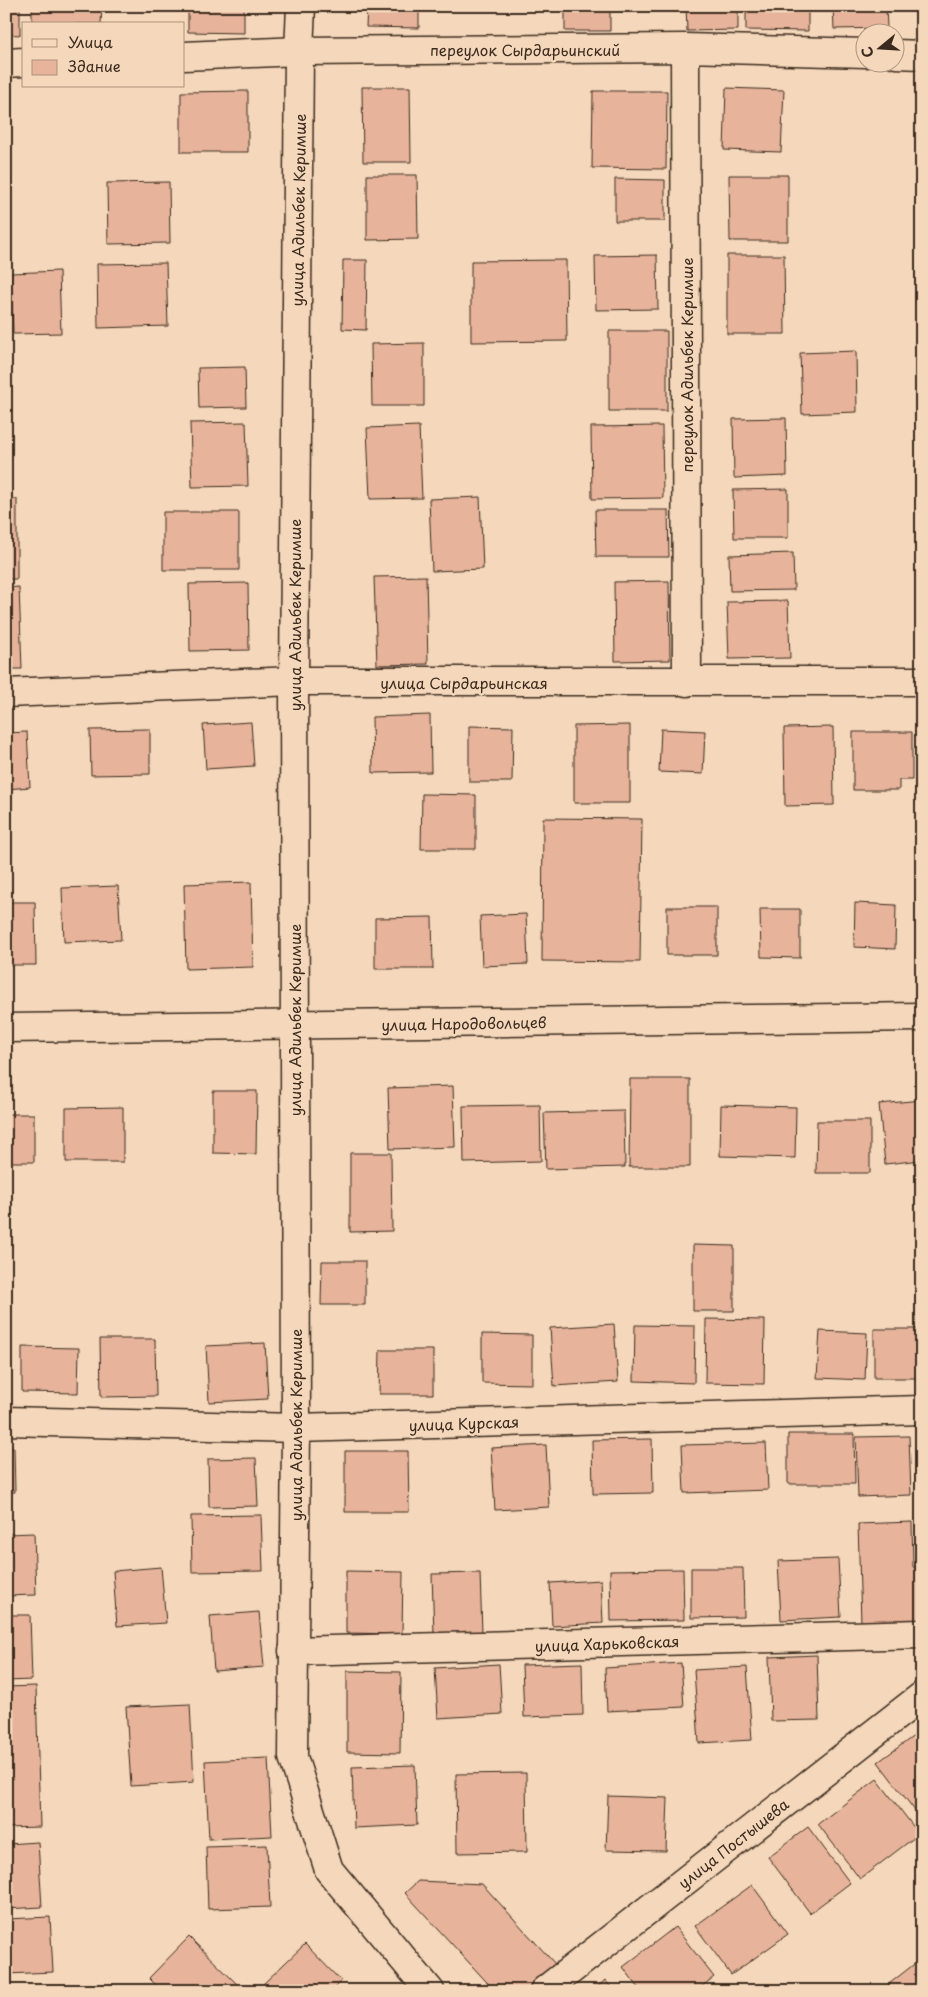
<svg xmlns="http://www.w3.org/2000/svg" width="928" height="1997" font-family="'Playpen Sans',sans-serif">
  <rect width="100%" height="100%" fill="#f5d8bb"/>
  <filter id="ink" filterUnits="userSpaceOnUse"><feTurbulence type="fractalNoise" baseFrequency=".02" numOctaves="2"/><feDisplacementMap in="SourceGraphic" scale="10" xChannelSelector="R" yChannelSelector="G"/><feConvolveMatrix kernelMatrix="1 2 1 2 8 2 1 2 1" color-interpolation-filters="sRGB"/></filter>
  <g filter="url(#ink)">
    <path fill="#e7b49b" stroke="#3b2a1e" d="M6 6H20V35L6 34Z
      M32 6H102L101 24H32Z
      M188 6H244V33L188 32Z
      M367 6H419V28L366 27Z
      M565 6H610V31H565Z
      M686 6H738V30L687 31Z
      M746 6H808V31L746 30Z
      M833 6H886L887 28 834 29Z
      M362 87H410L411 162H363Z
      M726 88 784 90 781 152 724 150Z
      M248 91V152H181V92Z
      M593 91H667L666 169 592 168Z
      M367 175H417L418 239 367 240Z
      M729 175H788V241H730Z
      M615 179 665 180V221H615Z
      M169 182 170 243 108 244 107 183Z
      M657 255 658 309 596 310 595 256Z
      M727 255H784L785 334H727Z
      M343 260H367L366 330 342 329Z
      M566 260 567 341 471 342V261Z
      M166 263 168 326 98 328 97 264Z
      M59 271 61 333 13 334 11 273Z
      M609 331H667V411H609Z
      M424 343V406H372L371 344Z
      M856 351 857 412 802 414 800 353Z
      M245 367 246 407 199 408 198 368Z
      M786 418 787 476 734 478 733 419Z
      M246 422 248 486 192 487 190 423Z
      M419 426 422 498 370 499 367 428Z
      M662 426 663 498 592 499 591 427Z
      M788 489V538H734L733 490Z
      M480 497 483 569 432 571 429 499Z
      M6 499H17V579H6Z
      M595 510H668L669 557H596Z
      M163 512H239V570H163Z
      M793 553 794 590 730 591 729 555Z
      M426 576 428 664 377 665 374 577Z
      M669 581 670 660 615 661 614 582Z
      M248 583 249 650 190 651 189 584Z
      M19 587 22 669H6V588Z
      M788 601 790 658 729 659 727 602Z
      M430 715 431 772 373 773 372 717Z
      M251 722 254 766 206 769 203 725Z
      M630 725V803H574V726Z
      M469 726 513 727 512 782H469Z
      M833 727 834 805 785 806 784 728Z
      M150 729V774L91 775 90 730Z
      M661 729 705 731 703 774 659 772Z
      M27 732 30 787 6 789V733Z
      M853 732H912V780H899V790H853Z
      M422 794 476 795V849H421Z
      M543 818 642 819 640 962 542 961Z
      M251 882 253 967 186 969 184 884Z
      M118 886 121 940 64 942 62 888Z
      M6 902H35L36 965H6Z
      M855 903 896 905 895 949 854 947Z
      M667 907H717V955H667Z
      M760 909H800V958L761 957Z
      M526 914 528 964 482 966 480 916Z
      M432 917 433 969H375V918Z
      M630 1079H690V1167H629Z
      M453 1086 455 1147 390 1149 388 1088Z
      M213 1091H257L256 1154 213 1153Z
      M922 1100V1160L885 1164 879 1104Z
      M540 1105 541 1161 464 1163 463 1106Z
      M721 1105 796 1107 795 1158 720 1156Z
      M123 1107V1162H66V1108Z
      M624 1111 625 1167 546 1169 544 1113Z
      M6 1114H34V1162H6Z
      M817 1121H870V1173H816Z
      M350 1153H391L392 1231 350 1232Z
      M693 1245 734 1246V1311H693Z
      M322 1261H365V1305H321Z
      M706 1319 765 1320 764 1384 705 1383Z
      M614 1324 618 1382 554 1386 550 1328Z
      M635 1325 695 1326 694 1383 634 1381Z
      M874 1329H922V1378H874Z
      M820 1331 867 1333 865 1380 817 1378Z
      M482 1334 532 1335V1384L482 1383Z
      M100 1339H155L156 1396 101 1397Z
      M265 1343 268 1399 209 1402 206 1346Z
      M22 1347 79 1348 78 1393 22 1392Z
      M380 1350H433V1394H379Z
      M788 1434H854L855 1484H788Z
      M909 1436 911 1495 858 1497 856 1437Z
      M652 1439 653 1493 593 1494 592 1440Z
      M766 1443 768 1490 684 1493 682 1445Z
      M546 1445 549 1507 495 1510 491 1448Z
      M6 1448H14L15 1492H6Z
      M345 1451H408L409 1512H345Z
      M256 1458 258 1506 209 1507 208 1459Z
      M261 1515 263 1571 192 1572 191 1516Z
      M912 1522 913 1567H922V1622L861 1623 858 1524Z
      M34 1533 36 1595 6 1596V1534Z
      M838 1559 841 1617 781 1620 778 1561Z
      M161 1567 166 1623 117 1626 113 1571Z
      M691 1568H743L744 1617 691 1618Z
      M683 1569 684 1620 611 1621 610 1570Z
      M346 1571 403 1572 402 1634 346 1633Z
      M480 1573 482 1633 434 1634 432 1574Z
      M601 1580 603 1623 552 1626 550 1583Z
      M259 1612 264 1667 214 1671 210 1616Z
      M6 1615H30L32 1680 6 1681Z
      M817 1655 819 1720 771 1721 769 1657Z
      M582 1663 583 1715 524 1717 522 1665Z
      M681 1663 684 1707 607 1711 605 1668Z
      M499 1664 502 1714 438 1718 435 1668Z
      M747 1667 752 1740 699 1743 694 1670Z
      M347 1671 401 1672 400 1753 347 1752Z
      M36 1686 40 1827 6 1828V1687Z
      M190 1704 194 1782 131 1786 126 1707Z
      M922 1730V1820L878 1762Z
      M268 1758 272 1836 209 1839 205 1761Z
      M415 1765 417 1825 354 1828 352 1767Z
      M526 1773 527 1852 457 1853 456 1774Z
      M877 1779 919 1834 860 1879 818 1824Z
      M608 1796 668 1798 666 1851 606 1850Z
      M808 1827 850 1883 810 1913 768 1857Z
      M38 1842 42 1907 6 1909V1844Z
      M267 1845 270 1907 208 1909 206 1847Z
      M418 1881 482 1884 556 1965 528 1991H495L405 1893Z
      M752 1885 788 1934 731 1975 695 1926Z
      M50 1917 53 1972 6 1974V1919Z
      M675 1927 714 1977 696 1991H641L623 1967Z
      M189 1937 237 1984 230 1991H162L149 1978Z
      M305 1944 341 1981 331 1991H266L261 1986Z
      M922 1958V1991H880Z
      M605 1980 614 1991H593Z"/>
    <g fill="none" stroke-linecap="round" stroke-linejoin="round">
      <defs>
        <path id="minor" d="M685 48 687 682
          M896 54 922 55
          M184 56 299 51 685 48 866 53
          M6 63 24 62
          M6 693 294 681H922
          M6 1028 922 1017
          M6 1421 296 1428 922 1410
          M293 1651 922 1634
          M544 1991 922 1696"/>
        <path id="tertiary" d="M301 6 299 51 294 681 296 1428 293 1757 329 1870 430 1991"/>
      </defs>
      <use href="#minor" stroke="#3b2a1e" stroke-width="31"/>
      <use href="#tertiary" stroke="#3b2a1e" stroke-width="31"/>
      <use href="#minor" stroke="#f5d8bb" stroke-width="28"/>
      <use href="#tertiary" stroke="#f5d8bb" stroke-width="28"/>
    </g>
  </g>
  <g text-anchor="middle" dominant-baseline="central" stroke-width="5" stroke-linejoin="round" paint-order="stroke">
    <g font-size="15" fill="#3b2a1e" stroke="#f5d8bb">
      <text x="525" y="49">переулок Сырдарьинский</text>
      <text transform="translate(298 210) rotate(-89)">улица Адильбек Керимше</text>
      <text transform="translate(686 365) rotate(-90)">переулок Адильбек Керимше</text>
      <text transform="translate(294 615) rotate(-90)">улица Адильбек Керимше</text>
      <text x="464" y="682">улица Сырдарьинская</text>
      <text transform="translate(294 1020) rotate(-90)">улица Адильбек Керимше</text>
      <text transform="translate(464 1023) rotate(-1)">улица Народовольцев</text>
      <text transform="translate(464 1423) rotate(-2)">улица Курская</text>
      <text transform="translate(295 1425) rotate(-90)">улица Адильбек Керимше</text>
      <text transform="translate(607 1643) rotate(-2)">улица Харьковская</text>
      <text transform="translate(733 1843) rotate(-38)">улица Постышева</text>
    </g>
  </g>
  <rect width="928" height="1997" fill="none" stroke="#f5d8bb" stroke-width="25"/>
  <rect x="12" y="12" width="903" height="1972" fill="none" stroke="#3b2a1e" stroke-width="2" filter="url(#ink)"/>
  <rect x="22" y="22" width="162" height="65" fill="#f5d8bb" stroke="#ab927c"/>
  <rect x="32" y="39" width="25" height="8" fill="#f5d8bb" stroke="#ab927c"/>
  <text x="68" y="48" font-size="15" fill="#3b2a1e">Улица</text>
  <rect x="32" y="60" width="25" height="15" fill="#e7b49b" stroke="#ab927c"/>
  <text x="68" y="72" font-size="15" fill="#3b2a1e">Здание</text>
  <g transform="translate(880 48) rotate(252)"><circle r="24" fill="#f5d8bb" stroke="#ab927c"/>
  <path d="M0-4L9 19L0 12L-9 19Z" fill="#3b2a1e"/>
  <text y="-8" font-size="14" font-weight="bold" text-anchor="middle" fill="#3b2a1e">С</text>
  </g>
</svg>
